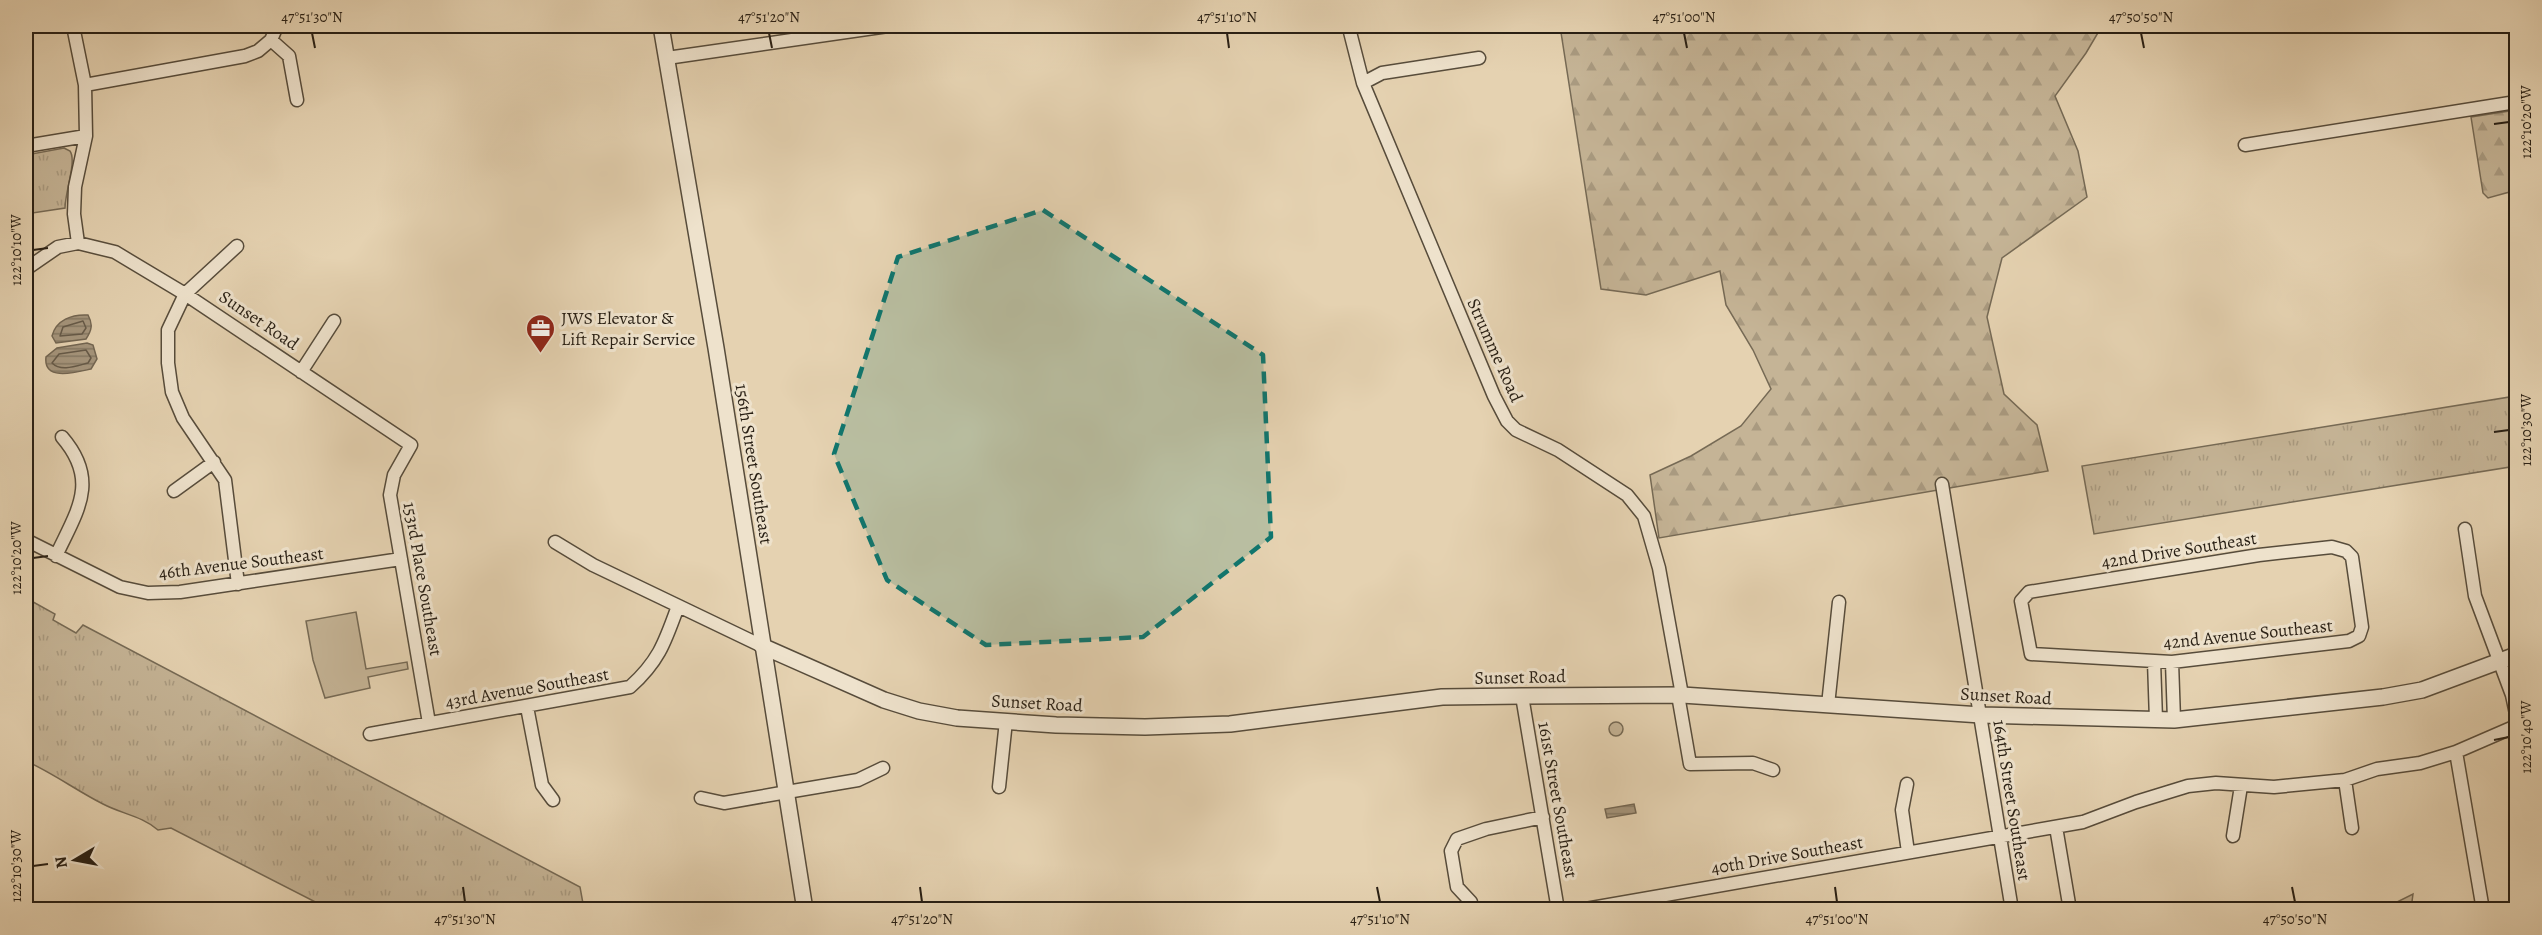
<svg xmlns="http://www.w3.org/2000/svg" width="2542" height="935" font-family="Alegreya,serif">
  <defs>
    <pattern id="grass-tufts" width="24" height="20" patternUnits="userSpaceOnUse" patternTransform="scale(1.5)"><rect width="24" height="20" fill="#c5b496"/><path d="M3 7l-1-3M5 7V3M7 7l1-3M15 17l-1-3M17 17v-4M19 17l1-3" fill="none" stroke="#a99a80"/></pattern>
    <pattern id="forest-firs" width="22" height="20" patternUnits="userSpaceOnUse" patternTransform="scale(1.5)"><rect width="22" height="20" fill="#c5b496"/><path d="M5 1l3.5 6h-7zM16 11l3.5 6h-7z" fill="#a99a80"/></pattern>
    <pattern id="wetland-marsh" width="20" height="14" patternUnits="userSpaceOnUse" patternTransform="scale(1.5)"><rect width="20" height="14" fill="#c5b496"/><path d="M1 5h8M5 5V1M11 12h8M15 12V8" fill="none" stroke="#a99a80"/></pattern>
    <pattern id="water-rules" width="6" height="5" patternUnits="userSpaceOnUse" patternTransform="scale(1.5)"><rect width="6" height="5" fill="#a5957c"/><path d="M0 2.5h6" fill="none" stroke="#867964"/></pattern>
  </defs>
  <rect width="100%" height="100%" fill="#e5d2b1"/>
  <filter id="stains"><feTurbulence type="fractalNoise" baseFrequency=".00333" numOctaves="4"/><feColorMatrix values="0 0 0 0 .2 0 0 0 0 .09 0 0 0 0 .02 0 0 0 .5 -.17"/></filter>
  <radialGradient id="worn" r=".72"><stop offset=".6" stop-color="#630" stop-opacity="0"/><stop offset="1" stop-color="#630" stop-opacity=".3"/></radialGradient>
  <path fill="url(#grass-tufts)" stroke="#766a55" stroke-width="1.5" d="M64 148 70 151C77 161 65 192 65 208L26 214V155Z
    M2516 396V466L2094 534 2082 466Z
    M26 598 55 614 53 620 76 633 83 625 580 887 584 909H329L171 828 158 830C142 816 122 814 103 804 77 791 53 773 26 761Z"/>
  <path fill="url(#forest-firs)" stroke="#766a55" stroke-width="1.5" d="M1560 26H2102L2086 53 2055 96 2078 151 2087 197 2002 258 1987 317 2004 394 2037 425 2048 471 1659 538 1650 475 1691 456 1741 426 1771 389 1753 350 1726 305 1720 271 1646 295 1601 289Z
    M2516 110V185L2513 191 2488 198 2483 193 2471 117Z"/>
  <path fill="url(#wetland-marsh)" stroke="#766a55" stroke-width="1.5" d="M2413 894 2411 909H2383Z"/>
  <path fill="#c5b496" stroke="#766a55" stroke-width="1.5" d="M356 612 366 669 407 662 408 669 368 677 370 688 325 698 313 660 306 621Z
    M1609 729a7 7 0 1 1 14 0a7 7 0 1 1-14 0Z"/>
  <path fill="url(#water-rules)" stroke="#736652" stroke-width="1.5" d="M88 315C93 324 92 330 86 339L56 343 52 336C56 320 72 314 88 315Z
    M87 343 93 345 97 359 91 369C77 372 43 382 46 357L57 348Z
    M1634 804 1636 813 1607 818 1605 809Z"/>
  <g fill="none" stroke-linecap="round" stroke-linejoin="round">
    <path stroke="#665a48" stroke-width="1.5" d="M83 321 86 328 82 334 60 336 63 327Z
      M86 350 91 358 88 363C76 366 61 372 52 363L59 354Z"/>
    <defs>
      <path id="minor" d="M73 26 85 85 86 136 75 187 74 214 78 243
        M277 26 271 40 289 56 297 100
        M1350 32 1363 83 1494 396 1507 421 1516 430 1558 450 1627 495 1644 516 1659 568 1682 695
        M667 58 888 26
        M1363 83 1382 73 1479 58
        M85 85 245 56 258 51 271 40
        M2245 145 2516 102
        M26 146 86 136
        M237 246 185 294 168 330V363L172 392 183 418 225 480 238 584
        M26 269 58 247 78 243 115 252 185 294 411 445 394 475 390 495 429 723
        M301 372 334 321
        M1942 484 2012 910
        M174 491 214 462
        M2465 529 2475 596 2512 695 2516 714
        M26 540 120 587 148 593 180 592 401 559
        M555 542 593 565 762 646
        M2332 547 2346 551 2352 557 2362 627 2359 636 2349 641 2172 662 2031 654 2021 601 2029 592 2259 555Z
        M56 556C77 511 100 481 62 437
        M2154 661 2156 720
        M2172 662 2174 720
        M1678 695 1690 764 1753 763 1773 770
        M1522 696 1558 910
        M1828 705 1839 602
        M527 707 542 785 553 800
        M370 734 630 687C659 661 665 642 678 606
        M2456 752 2483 910
        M2345 780 2352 828
        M1907 784 1902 810 1908 852
        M999 787 1006 721
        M701 798 724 803 787 792 858 780 883 768
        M2056 827 2070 910
        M2233 836 2241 786
        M1471 902 1457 887 1451 851 1457 839 1486 829 1543 817
        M1580 910 2083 822 2136 802 2188 786 2216 783 2274 787 2345 780 2377 769 2420 763 2456 752 2516 726"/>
      <path id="tertiary" d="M661 26 716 348 805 910
        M762 646 884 700 919 711 957 718 1056 725 1145 727 1230 724 1442 697 1522 696 1682 695 1981 715 2174 720 2383 697 2422 690 2516 655"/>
    </defs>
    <use href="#minor" stroke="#574c3b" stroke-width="15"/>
    <use href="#tertiary" stroke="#574c3b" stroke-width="18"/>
    <use href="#minor" stroke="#eee2cc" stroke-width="12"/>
    <use href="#tertiary" stroke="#eee2cc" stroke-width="15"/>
  </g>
  <path fill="#0f766e" fill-opacity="0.2" stroke="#0f766e" stroke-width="4.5" stroke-dasharray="12 8" stroke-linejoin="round" d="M1043 210 1263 355 1271 537 1143 637 986 645 887 580 834 454 898 257Z"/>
  <path fill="none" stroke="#281f14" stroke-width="2" d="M312 33 315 48M769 33 772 48M1227 33 1229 48M1684 33 1687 48M2141 33 2144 48M2494 124 2509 122M33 250 48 248M2494 432 2509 430M33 558 48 556M2494 740 2509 737M33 866 48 864M463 887 465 902M920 887 922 902M1377 887 1380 902M1835 887 1837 902M2292 887 2295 902"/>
  <defs>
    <symbol id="office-pin" viewBox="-11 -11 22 30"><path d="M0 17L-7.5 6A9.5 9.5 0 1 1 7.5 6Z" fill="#8f2418" stroke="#eee2cc"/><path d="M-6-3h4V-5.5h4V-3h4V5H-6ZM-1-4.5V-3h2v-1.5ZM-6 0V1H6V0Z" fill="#fff"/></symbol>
  </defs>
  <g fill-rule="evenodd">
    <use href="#office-pin" x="524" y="312" width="33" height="45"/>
  </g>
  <g text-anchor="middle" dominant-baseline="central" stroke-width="6" stroke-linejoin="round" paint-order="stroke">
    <g font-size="18" fill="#281f14" stroke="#eee2cc" text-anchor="start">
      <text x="561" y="318">JWS Elevator &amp;<tspan x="561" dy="21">Lift Repair Service</tspan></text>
    </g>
    <g font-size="18" fill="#281f14" stroke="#eee2cc">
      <text transform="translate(259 320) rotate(34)">Sunset Road</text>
      <text transform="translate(1495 350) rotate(66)">Strumme Road</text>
      <text transform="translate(754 464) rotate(81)">156th Street Southeast</text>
      <text transform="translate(2179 550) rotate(-9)">42nd Drive Southeast</text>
      <text transform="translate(241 563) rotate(-7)">46th Avenue Southeast</text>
      <text transform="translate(423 579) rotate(80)">153rd Place Southeast</text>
      <text transform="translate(2248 634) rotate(-6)">42nd Avenue Southeast</text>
      <text transform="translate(1520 677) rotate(-1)">Sunset Road</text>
      <text transform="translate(527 688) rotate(-10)">43rd Avenue Southeast</text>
      <text transform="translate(2006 696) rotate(3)">Sunset Road</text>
      <text transform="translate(1037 703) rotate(3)">Sunset Road</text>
      <text transform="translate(1558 800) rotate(80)">161st Street Southeast</text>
      <text transform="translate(2012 800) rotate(81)">164th Street Southeast</text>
      <text transform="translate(1787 855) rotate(-10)">40th Drive Southeast</text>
    </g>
  </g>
  <rect width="2542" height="935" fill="none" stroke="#e5d2b1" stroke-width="66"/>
  <g transform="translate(75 860) rotate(260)" stroke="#eee2cc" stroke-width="4.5" paint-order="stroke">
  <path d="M0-4.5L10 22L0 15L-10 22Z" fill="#281f14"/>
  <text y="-9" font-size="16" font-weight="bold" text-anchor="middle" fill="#281f14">N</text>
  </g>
  <rect x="33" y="33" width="2476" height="869" fill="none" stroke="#281f14" stroke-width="2"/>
  <g font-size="15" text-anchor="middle" fill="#281f14">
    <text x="312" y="22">47°51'30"N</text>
    <text x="769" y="22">47°51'20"N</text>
    <text x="1227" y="22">47°51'10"N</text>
    <text x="1684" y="22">47°51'00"N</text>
    <text x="2141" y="22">47°50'50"N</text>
    <text transform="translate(2526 122) rotate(-90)" y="5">122°10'20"W</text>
    <text transform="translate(16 250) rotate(-90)" y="5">122°10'10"W</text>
    <text transform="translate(2526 430) rotate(-90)" y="5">122°10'30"W</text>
    <text transform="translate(16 558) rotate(-90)" y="5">122°10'20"W</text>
    <text transform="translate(2526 737) rotate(-90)" y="5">122°10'40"W</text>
    <text transform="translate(16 866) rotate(-90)" y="5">122°10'30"W</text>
    <text x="465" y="924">47°51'30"N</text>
    <text x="922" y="924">47°51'20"N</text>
    <text x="1380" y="924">47°51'10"N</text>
    <text x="1837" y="924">47°51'00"N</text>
    <text x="2295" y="924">47°50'50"N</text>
  </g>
  <rect width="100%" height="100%" filter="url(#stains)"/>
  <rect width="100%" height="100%" fill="url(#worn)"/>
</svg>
